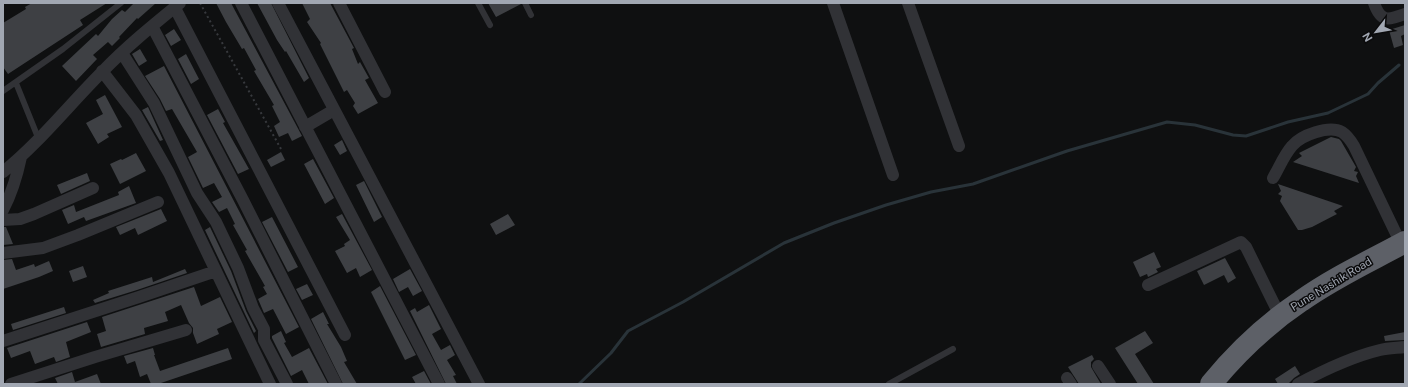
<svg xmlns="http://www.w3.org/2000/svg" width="1408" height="387" font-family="'Public Sans',sans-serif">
  <rect width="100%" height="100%" fill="#0f1011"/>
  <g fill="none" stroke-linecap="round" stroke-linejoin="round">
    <path stroke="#293339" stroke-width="3" d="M579 384 611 353 628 331 683 302 784 243 834 223 886 205 931 192 973 184 1067 151 1167 122 1195 125 1233 135 1246 136 1288 122 1328 113 1368 94 1378 83 1399 65"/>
  </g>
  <path fill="#3e4044" d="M32 3H107L80 20 83 25 8 74 3 67V23L26 9 25 7Z
    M134 3H156L138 19 137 18 119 37 120 38 112 46 108 42 93 55 97 59 76 81 62 66 96 34 98 36 112 19 122 10 125 12Z
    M216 3H231L302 136 292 141 288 133 279 137 274 126 280 122 272 106 274 105 254 71 256 70 244 48 242 49 226 22Z
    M257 3H271L309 78 304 82 286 51 285 52 277 40Z
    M302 3H330L354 48 352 49 358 64 360 62 369 78 365 80 378 103 358 114 353 106 355 103 347 90 344 92 320 44 321 43 307 22 310 19Z
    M488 3H521V4L496 17Z
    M1405 25V34L1401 36 1403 45 1394 48 1389 30Z
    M174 29 181 40 171 46 165 35Z
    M140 49 147 61 139 66 132 54Z
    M186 54 199 79 191 84 178 59Z
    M164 66 299 327 286 334 273 309 264 313 258 299 267 294 263 287 265 286 245 251 247 250 233 225 235 224 227 208 219 212 212 202 222 197 214 183 203 188 188 157 197 152 172 109 166 111 160 99 145 76Z
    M105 95 122 127 107 134 109 137 98 144 86 123 103 114 96 100Z
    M148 107 163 140 160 141 142 110Z
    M218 109 225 122 223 123 249 169 238 174 207 115Z
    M1331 137 1339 139 1341 141 1356 167 1354 171 1358 172 1356 176 1359 183 1293 162 1302 156 1299 153Z
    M342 140 347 151 340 155 334 145Z
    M281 152 285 160 271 167 267 160Z
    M136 153 146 171 120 184 110 164 121 159 122 160Z
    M313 159 334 198 325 204 304 164Z
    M87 173 90 181 61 194 57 185Z
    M364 181 382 217 374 222 356 185Z
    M1278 184 1343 206 1334 211 1337 214 1312 227 1302 230H1298L1280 201 1282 196 1278 194 1281 191Z
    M129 186 136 203 86 221 84 217 68 224 62 210 74 205 76 212 119 195 118 192Z
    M161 209 167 221 138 235 135 228 120 235 116 227Z
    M342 214 372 270 360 277 356 268 347 273 335 251 345 246 344 244 350 240 336 217Z
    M508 214 515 225 496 235 490 224Z
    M272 217 298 267 288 272 262 222Z
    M3 227H6L13 244 3 245Z
    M210 227 231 271 246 311 256 331 254 333 205 230Z
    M1154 252 1161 267 1156 269 1158 272 1148 277 1147 274 1140 277 1133 262Z
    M1225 258 1236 278 1228 283 1224 275 1204 285 1197 271Z
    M12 259 16 270 34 264 35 267 49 261 53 271 39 277 3 289V260Z
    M83 266 87 277 73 282 69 271Z
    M185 269 187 273 137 290 95 303 93 300 109 293 108 291 152 277 153 282Z
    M410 269 422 291 413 296 408 287 399 292 393 279Z
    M307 284 313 295 302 300 296 289Z
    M380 286 416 355 405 360 371 292Z
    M194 287 201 306 220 297 232 322 217 329 219 334 197 344 193 333V328L189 323 181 305 165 312 168 321 144 328 145 334 101 347 97 334 106 331 102 317Z
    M429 305 441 329 432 334 441 350 450 345 455 355 447 360 456 375 453 376 457 384H446L410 311 415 308 417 312Z
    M64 307 66 313 13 330 11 324Z
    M323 312 329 324H327L341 347 347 361 344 362 357 384H343L311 319Z
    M87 322 91 332 66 342 70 357 56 362 54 357 35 364 30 351 11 358 7 348Z
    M281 331 286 342 284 343 292 357 309 348 328 384H309L302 370 291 376 272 338V336Z
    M1145 331 1153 343 1135 354 1154 384H1138L1115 348Z
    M1405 332V340L1385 341 1384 336Z
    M153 348 155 355H154L160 371 228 348 232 359 158 384H151L147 374 140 377 135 361 127 364 124 356Z
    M1092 355 1094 359 1091 362V367L1101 384H1079L1068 367Z
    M1295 366 1300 374 1294 378 1288 384H1278L1275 379Z
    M424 371 431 384H416L412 377Z
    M72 372 75 382 97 374 101 384H58L55 378Z"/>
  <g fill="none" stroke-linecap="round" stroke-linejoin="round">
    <path stroke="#37393d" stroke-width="2" stroke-dasharray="2 3" stroke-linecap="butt" d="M200 3 281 149"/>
    <path stroke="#313236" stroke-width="6" d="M478 3 490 25
      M525 3 531 15
      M16 83 39 140
      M3 91 63 49 121 3
      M889 384 953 349"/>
    <path stroke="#313236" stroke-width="12" d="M241 3 439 384
      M278 3 479 384
      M339 3 385 92
      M833 3 893 175
      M908 3 959 146
      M1374 3C1381 23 1388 20 1405 14
      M175 8 345 335
      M152 26 243 200 336 384
      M122 53 154 103 197 193 216 222 238 268 253 308 264 329V340L287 384
      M102 71 136 115 169 173 270 384
      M305 127 334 110
      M3 172C40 142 69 105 102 72 126 47 153 25 180 3
      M1273 178C1279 168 1284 155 1292 146 1301 135 1329 125 1342 132 1348 136 1351 141 1354 146L1401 244
      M3 210C12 193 17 176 21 157
      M3 220 20 219 34 214 93 188
      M3 253 43 248 78 235 158 202
      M1148 285 1241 242 1246 247 1280 316
      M3 341 139 297 216 271
      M1098 366 1110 384
      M1067 378 1071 384
      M11 384 95 357 186 330
      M1298 384C1324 370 1351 357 1380 350 1388 348 1397 348 1405 347"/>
    <path stroke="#5d6067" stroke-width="22" d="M1211 384C1237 352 1267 324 1301 301 1333 278 1370 261 1405 242"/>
  </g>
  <g text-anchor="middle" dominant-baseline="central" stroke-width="3" stroke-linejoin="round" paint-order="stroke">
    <g font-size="11" fill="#a1a7b2" stroke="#0b0b0c">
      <text transform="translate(1331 284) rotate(-31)">Pune Nashik Road</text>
    </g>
  </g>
  <rect width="1408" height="387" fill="none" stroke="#a1a7b2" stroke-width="8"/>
  <g transform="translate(1376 32) rotate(239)" stroke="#0b0b0c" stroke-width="3" paint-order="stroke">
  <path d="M0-3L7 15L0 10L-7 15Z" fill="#a1a7b2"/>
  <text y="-6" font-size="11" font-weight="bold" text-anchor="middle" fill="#a1a7b2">N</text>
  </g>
</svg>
